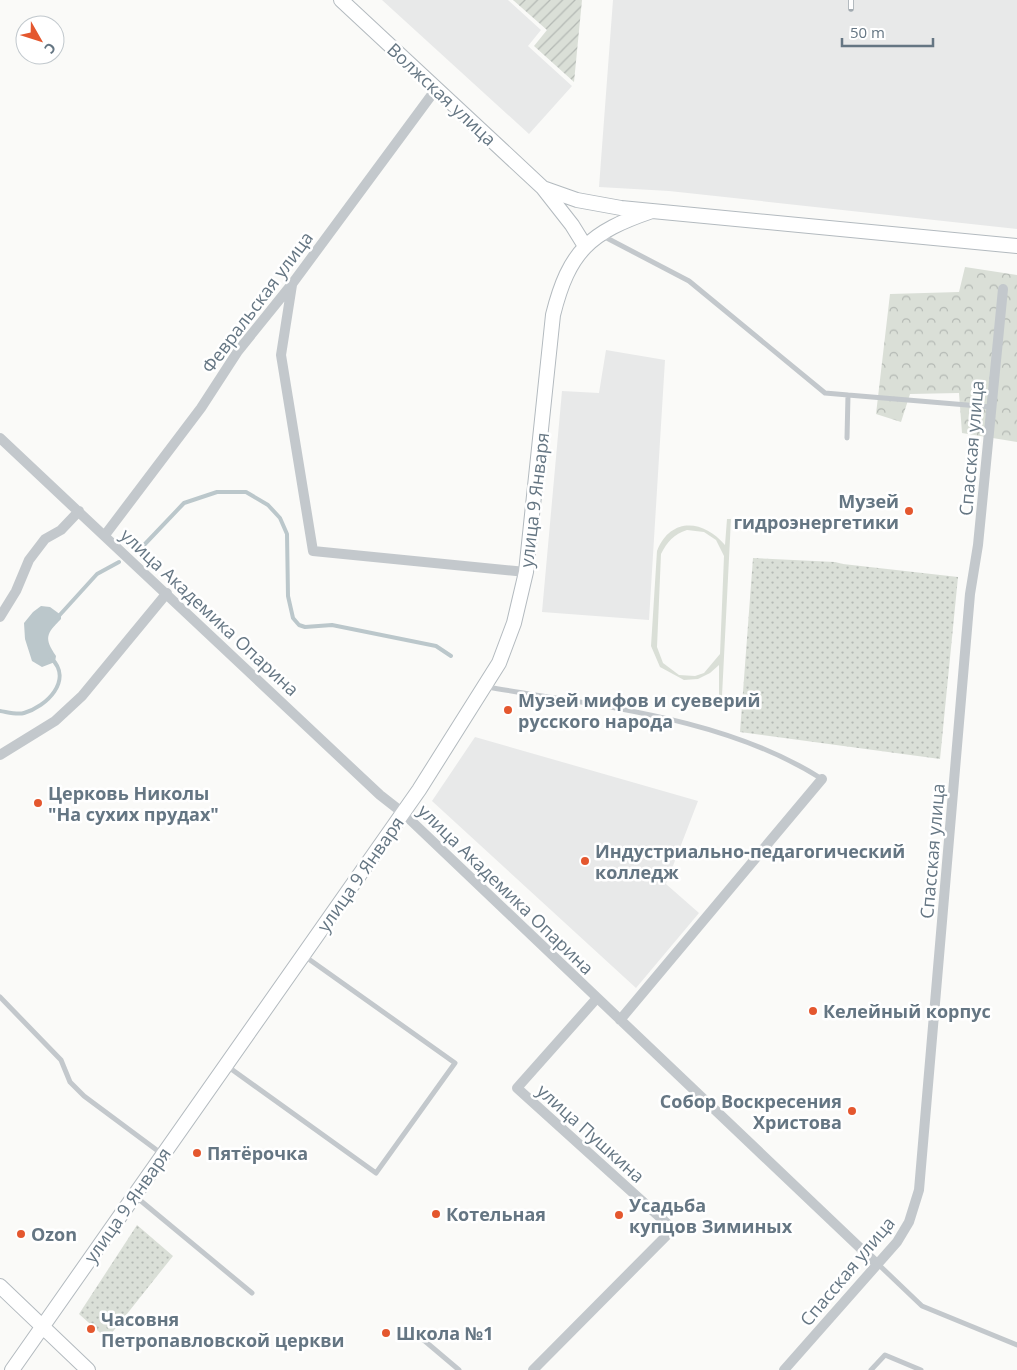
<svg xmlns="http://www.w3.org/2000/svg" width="1017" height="1370" font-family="'Open Sans',sans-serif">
  <defs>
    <pattern id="forest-crowns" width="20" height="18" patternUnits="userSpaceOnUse" patternTransform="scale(1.25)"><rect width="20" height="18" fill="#dadfd7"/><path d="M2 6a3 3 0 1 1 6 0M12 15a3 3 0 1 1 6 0" fill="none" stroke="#b4b9b4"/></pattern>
    <pattern id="park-dots" width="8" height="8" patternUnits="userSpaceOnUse" patternTransform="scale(1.25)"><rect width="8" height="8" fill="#dadfd7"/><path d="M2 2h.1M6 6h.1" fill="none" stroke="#b4b9b4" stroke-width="1.8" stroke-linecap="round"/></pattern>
    <pattern id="garden-furrows" width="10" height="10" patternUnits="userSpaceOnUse" patternTransform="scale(1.25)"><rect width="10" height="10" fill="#dadfd7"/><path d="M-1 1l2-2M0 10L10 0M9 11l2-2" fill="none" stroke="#b4b9b4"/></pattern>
  </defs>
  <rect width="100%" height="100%" fill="#fafaf8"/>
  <path fill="#e8e9e9" d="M382 0H508L541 30 528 46 572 86 529 134Z
    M613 0H1017V229L669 191 599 187Z
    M606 350 665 360 649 620 542 612 562 391 599 393Z
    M475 737 698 801 666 884 699 913 636 988 432 801Z"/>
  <path fill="url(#forest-crowns)" d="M965 267 1017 275V442L962 433 959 393 910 394 901 422 876 414 890 294 959 292Z"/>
  <path fill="url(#park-dots)" d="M753 558 835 562 843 564 958 577 940 759 740 732Z
    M137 1225 173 1256 107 1339 79 1314Z"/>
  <path fill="url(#garden-furrows)" d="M513 0H582L574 82 534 46 547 30Z"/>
  <path fill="#dadfd7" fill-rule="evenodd" d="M727 519H731L722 696H719V665L710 673 698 679 684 680 660 667 651 646 657 551C671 516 704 520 725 545ZM687 530 704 532 716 540 724 556 720 654 704 673 695 676 679 675 663 663 657 647 661 554C667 542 674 534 687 530Z"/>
  <path fill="#bbc7cb" d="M41 606 50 607 61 615V619C46 634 44 638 56 656L55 662 42 667 32 661 25 639 24 623 33 612Z"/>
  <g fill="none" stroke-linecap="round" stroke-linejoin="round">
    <path stroke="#bbc7cb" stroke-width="4" d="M136 550 145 544 184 503 217 492H246L268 505 280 518 287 534 288 596 293 618 299 625 305 627 332 625 436 646 451 656
      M57 618 97 574 119 562
      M0 711C7 712 17 715 24 713 46 707 74 680 51 658"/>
    <defs>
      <path id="secondary" d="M341 0 543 188 572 225 585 246
        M543 188 577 200 621 208 1017 246
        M0 1286 88 1370
        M12 1370 419 790 499 663 514 623 526 572 553 315C569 251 590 232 652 211"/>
    </defs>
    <use href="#secondary" stroke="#b3babf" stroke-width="16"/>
    <path stroke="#c3c8cc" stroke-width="5" d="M601 235 689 281 825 393 848 395 847 438
      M848 395 991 407
      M487 687C597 706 725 717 822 779
      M0 997 61 1060 70 1082 84 1096 162 1154
      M227 1066 376 1173 455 1063 303 955
      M135 1196 252 1293
      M878 1264 922 1306 1017 1345
      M413 1331 459 1370
      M871 1370 885 1355 921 1370"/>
    <path stroke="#c3c8cc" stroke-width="10" d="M292 285 281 355 313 551 526 572
      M0 438 380 795 403 813 877 1264
      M105 535 201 408 238 351 292 284 436 89
      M0 617 16 591 29 560 45 539 61 530 79 511
      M0 755 55 721 82 696 167 593
      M620 1020 822 779
      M533 1370 673 1229 517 1088 597 998
      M784 1370 897 1242 909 1222 919 1190 970 594 978 545 1003 289"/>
    <use href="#secondary" stroke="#fff" stroke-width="14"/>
    <defs>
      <path id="rail" d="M851 9V0"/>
    </defs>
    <use href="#rail" stroke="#a2aab0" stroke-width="5.5"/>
    <use href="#rail" stroke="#fff" stroke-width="4" stroke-dasharray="11" stroke-linecap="butt"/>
  </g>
  <g fill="#e4572e" stroke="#fff" stroke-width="2">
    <circle cx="909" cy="511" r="5"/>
    <circle cx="508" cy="710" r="5"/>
    <circle cx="38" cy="803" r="5"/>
    <circle cx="585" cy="861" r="5"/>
    <circle cx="813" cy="1011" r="5"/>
    <circle cx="852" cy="1111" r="5"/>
    <circle cx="197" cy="1153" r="5"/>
    <circle cx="436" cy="1214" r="5"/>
    <circle cx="619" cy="1215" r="5"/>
    <circle cx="21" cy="1234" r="5"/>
    <circle cx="91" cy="1329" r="5"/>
    <circle cx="386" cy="1333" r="5"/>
  </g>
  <g text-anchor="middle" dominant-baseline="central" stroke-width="5" stroke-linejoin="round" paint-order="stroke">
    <g font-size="18" fill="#657683" stroke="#fff">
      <text transform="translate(442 94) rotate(43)">Волжская улица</text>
      <text transform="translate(257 302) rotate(-53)">Февральская улица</text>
      <text transform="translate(971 448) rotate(-85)">Спасская улица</text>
      <text transform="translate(534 500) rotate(-83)">улица 9 Января</text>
      <text transform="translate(210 612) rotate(43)">улица Академика Опарина</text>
      <text transform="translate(932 851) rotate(-85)">Спасская улица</text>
      <text transform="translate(360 874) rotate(-55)">улица 9 Января</text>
      <text transform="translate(506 889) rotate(44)">улица Академика Опарина</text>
      <text transform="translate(591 1133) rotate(42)">улица Пушкина</text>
      <text transform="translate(127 1205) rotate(-55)">улица 9 Января</text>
      <text transform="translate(847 1271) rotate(-50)">Спасская улица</text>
    </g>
    <g font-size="18" font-weight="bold" fill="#657683" stroke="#fff" text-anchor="start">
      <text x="899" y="501" text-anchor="end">Музей<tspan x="899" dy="21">гидроэнергетики</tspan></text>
      <text x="518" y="700">Музей мифов и суеверий<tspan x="518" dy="21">русского народа</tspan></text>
      <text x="48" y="793">Церковь Николы<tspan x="48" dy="21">"На сухих прудах"</tspan></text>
      <text x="595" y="851">Индустриально-педагогический<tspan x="595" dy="21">колледж</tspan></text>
      <text x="823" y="1011">Келейный корпус</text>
      <text x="842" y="1101" text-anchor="end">Собор Воскресения<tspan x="842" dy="21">Христова</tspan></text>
      <text x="207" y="1153">Пятёрочка</text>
      <text x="629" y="1205">Усадьба<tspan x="629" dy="21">купцов Зиминых</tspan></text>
      <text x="446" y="1214">Котельная</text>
      <text x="31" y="1234">Ozon</text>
      <text x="101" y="1319">Часовня<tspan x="101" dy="21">Петропавловской церкви</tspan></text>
      <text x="396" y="1333">Школа №1</text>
    </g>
  </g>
  <g transform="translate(40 40) rotate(129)"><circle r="24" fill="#ffffff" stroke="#c1c8cd"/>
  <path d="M0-4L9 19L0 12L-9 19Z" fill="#e4572e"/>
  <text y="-8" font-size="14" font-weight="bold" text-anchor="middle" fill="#657683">С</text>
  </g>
  <path d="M842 38v8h91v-8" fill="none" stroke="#657683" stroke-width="2.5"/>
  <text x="850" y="38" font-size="15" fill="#657683" stroke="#ffffff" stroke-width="4" paint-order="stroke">50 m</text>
</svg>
